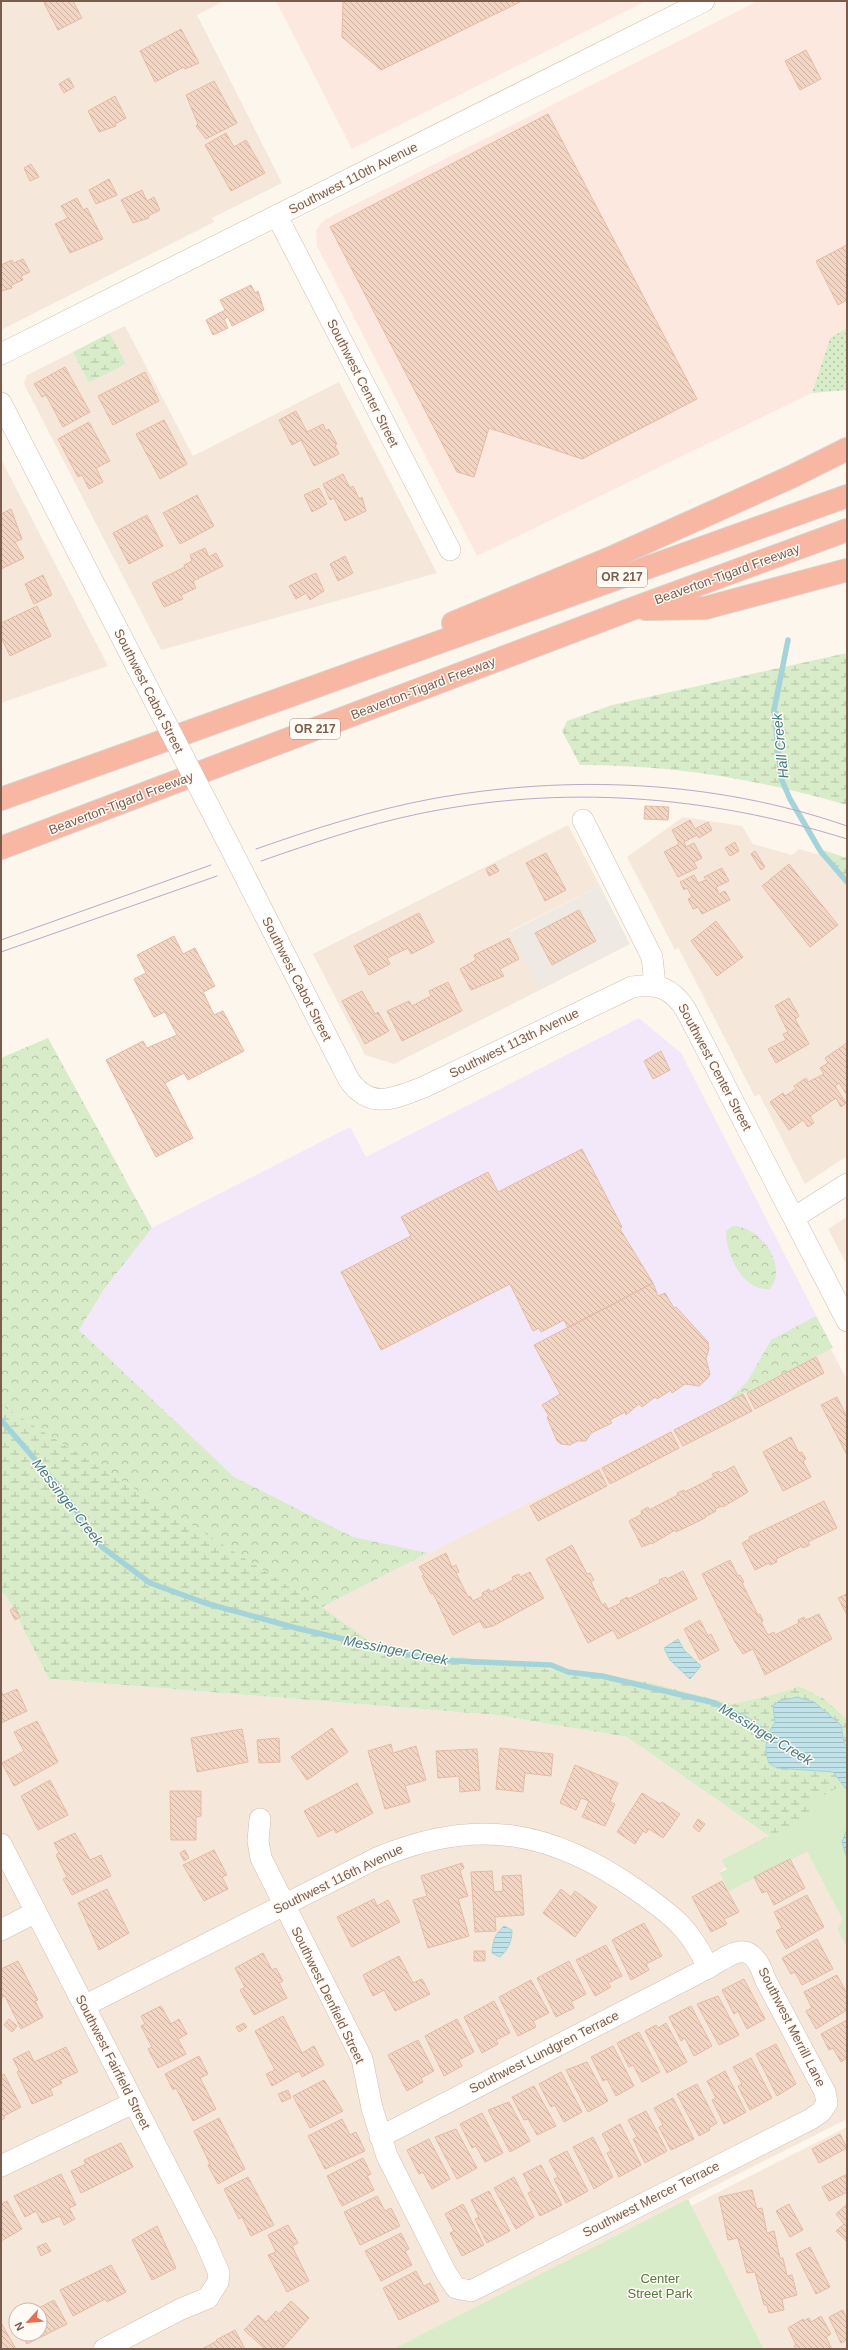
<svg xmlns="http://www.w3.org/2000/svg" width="848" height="2350" font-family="Helvetica,sans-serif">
  <defs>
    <pattern id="grass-dots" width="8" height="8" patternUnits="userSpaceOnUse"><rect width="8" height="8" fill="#d8ecc9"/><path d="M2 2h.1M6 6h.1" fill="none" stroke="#b4c2a5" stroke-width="1.8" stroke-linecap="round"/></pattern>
    <pattern id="forest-crowns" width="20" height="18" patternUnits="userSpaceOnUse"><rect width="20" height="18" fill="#d8ecc9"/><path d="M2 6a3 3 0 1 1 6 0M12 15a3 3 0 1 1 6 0" fill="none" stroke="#b4c2a5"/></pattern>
    <pattern id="wetland-marsh" width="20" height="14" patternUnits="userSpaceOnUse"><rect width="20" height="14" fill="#d8ecc9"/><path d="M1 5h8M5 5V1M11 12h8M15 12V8" fill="none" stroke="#b4c2a5"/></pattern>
    <pattern id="water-rules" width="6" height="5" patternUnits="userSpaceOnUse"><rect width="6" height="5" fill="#bfe3e8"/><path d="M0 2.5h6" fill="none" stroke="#a0bbbe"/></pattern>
    <pattern id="building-back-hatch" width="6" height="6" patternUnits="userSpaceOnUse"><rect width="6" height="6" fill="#f3d5c3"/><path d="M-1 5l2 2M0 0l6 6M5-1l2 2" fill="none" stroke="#cab0a1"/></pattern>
  </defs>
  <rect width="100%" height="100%" fill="#fdf6ec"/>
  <path fill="#f5e8da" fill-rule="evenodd" d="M1 1H224L197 15 282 183 212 218 214 222 1 330Z
    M125 326 193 456 339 382 437 573 161 650 24 384 27 375 73 352 89 383 126 364 110 333Z
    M1 459 108 666 1 703Z
    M683 817 742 826 753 844 792 855 799 849 823 856 847 886V1156L805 1184 759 1094 755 1097 678 947 675 950 627 857Z
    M568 825 600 886 510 931 540 990 394 1064 365 1055 313 954Z
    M847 1217V1265L828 1229Z
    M831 1349 847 1380V1719L823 1698 799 1686 786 1691 733 1704 648 1682 377 1646 322 1607Z
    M1 1592 7 1597 49 1679 496 1715 627 1737 769 1836 720 1872 807 1851 842 1918 838 1930 847 1947V2119L393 2349H1ZM16 2310H40V2334H16Z
    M847 2127V2349H764L691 2206Z"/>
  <path fill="#fde8e0" d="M276 1H646L352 149Z
    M758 1H847V328L830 338 812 393 477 556 317 246 316 231 320 224 326 219Z"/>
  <path fill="#efe9e4" d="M600 886 630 944 540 990 510 932Z"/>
  <path fill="#f3e8fa" d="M639 1018 681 1053 833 1348 322 1607 1 1405V1305L350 1127 366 1157Z"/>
  <path fill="url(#grass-dots)" d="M847 328V390L812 393 830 338Z"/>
  <path fill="url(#forest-crowns)" d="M48 1038 152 1228 104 1289 79 1330 234 1477 353 1537 428 1553 322 1607 1 1405V1058Z
    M733 1226C760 1226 789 1266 770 1289 742 1291 726 1255 726 1231Z
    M816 1316 833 1348 727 1402 747 1382 771 1340Z"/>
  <path fill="url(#wetland-marsh)" d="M110 333 126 364 89 383 73 352Z
    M847 653V805C759 779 672 765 580 765L562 731 567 721 612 705Z
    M817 848 847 858V886Z
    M1 1405 322 1607 377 1646 648 1682 733 1704 786 1691 799 1686 823 1698 847 1719V1947L838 1930 842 1918 807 1851 729 1891 720 1873 727 1869 722 1860 769 1836 627 1737 496 1715 49 1679 7 1597 1 1592Z"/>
  <path fill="#d8ecc9" d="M847 1783V1947L838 1930 842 1918 807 1851 729 1891 720 1873 727 1869 722 1860 820 1811 804 1805Z
    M688 2199 764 2349H393Z"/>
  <path fill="url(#water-rules)" stroke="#a5d3da" d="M678 1639 684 1650 701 1666 690 1679 670 1660 664 1648Z
    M797 1697 814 1702 834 1719 841 1725 844 1743 847 1746V1790L833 1772 777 1768 769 1763C764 1749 765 1736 775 1723L773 1706 779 1701Z
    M847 1829V1858L842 1842Z
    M504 1926 512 1930C512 1942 508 1949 500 1957L492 1953C493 1941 494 1935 504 1926Z"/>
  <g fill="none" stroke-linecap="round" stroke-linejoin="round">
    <path stroke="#a5d3da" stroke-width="5.5" d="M788 640 774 710 781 778 790 799 821 852 847 882
      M1 1420 59 1487 102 1547 150 1583 205 1603 296 1628 433 1660 551 1665 568 1672 602 1676 715 1703 746 1719 774 1738"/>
  </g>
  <path fill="url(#building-back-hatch)" stroke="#e6bba3" d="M48 1H73L82 18 58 30 44 3Z
    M343 1H522L381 70 342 37Z
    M181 29 199 63 185 69 184 67 155 82 140 51Z
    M806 50 821 79 800 90 785 61Z
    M69 78 74 87 64 93 59 84Z
    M214 81 237 123 206 139 196 126 198 124 186 95Z
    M115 96 126 118 115 124 116 126 99 132 88 111Z
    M548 114 697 399 582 459 489 428 474 477 457 472 330 227Z
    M226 133 234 147 246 140 265 173 231 191 205 145Z
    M31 164 39 177 30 181 24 168Z
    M109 179 117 195 96 204 89 190Z
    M142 190 147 201 154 197 160 210 148 216 149 218 133 223 121 200Z
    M77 198 83 210 87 208 103 239 70 253 55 224 68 218 61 206Z
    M847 245V300L838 305 816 261Z
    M23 259 30 272 21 276 23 280 11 285 12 288 1 291V265L12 260 14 263Z
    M251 285 255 293 258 291 264 310 232 326 228 317 224 319 228 328 213 335 206 320 225 310 220 300Z
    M65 367 90 412 63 427 46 395 42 397 34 384Z
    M145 372 159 401 113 425 98 396Z
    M296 411 307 432 323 424 326 431 329 429 337 444 335 446 339 454 314 466 301 440 292 445 279 420Z
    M164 420 187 464 160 479 136 434Z
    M89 422 110 461 96 468 103 482 89 489 82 475 78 477 58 439Z
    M343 474 350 488 353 486 359 499 362 497 366 511 345 521 334 498 330 500 323 484Z
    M319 488 327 504 312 512 304 495Z
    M197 495 214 526 180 544 163 513Z
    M11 509 22 539 15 542 24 558 1 569V514Z
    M147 515 163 546 129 564 113 533Z
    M205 548 209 557 216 553 223 566 193 581 196 588 181 595 183 599 164 607 152 583 185 567 184 565 192 561 190 555Z
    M345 556 353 573 338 581 330 564Z
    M316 573 324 591 310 600 306 593 296 599 289 586Z
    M43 575 52 595 34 604 25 584Z
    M37 606 51 636 10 656 1 637V623Z
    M645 806 669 807 668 820 644 819Z
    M690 820 695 829 708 822 712 830 699 838 697 835 684 842 686 847 694 843 702 858 694 862 697 868 678 877 664 852 679 844 672 830Z
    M735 842 739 851 730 856 725 848Z
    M755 851 765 867 761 870 751 854Z
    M546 853 566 890 545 901 526 863Z
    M495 864 499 871 489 876 486 869Z
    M789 864 838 925 810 947 762 886Z
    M722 868 729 881 716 887 719 894 725 891 730 900 702 914 698 907 693 909 688 899 692 897 687 888 684 890 680 882 694 875 698 883 706 880 704 877Z
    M579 910 596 941 552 965 535 933Z
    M419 913 434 942 411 954 408 948 387 958 390 964 369 975 354 946Z
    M716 921 743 957 717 976 691 941Z
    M174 936 183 954 195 948 215 986 203 992 214 1015 223 1011 244 1051 188 1080 184 1073 165 1083 193 1138 156 1157 106 1060 143 1041 147 1048 177 1035 165 1012 154 1017 134 979 146 973 137 955Z
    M509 938 519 959 500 969 504 976 471 990 460 969 476 960 474 955Z
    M448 982 462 1011 402 1041 387 1011 409 1001 412 1006 431 996 429 991Z
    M362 991 375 1014 378 1012 389 1031 365 1044 342 1001Z
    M789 998 799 1016 795 1019 809 1044 776 1063 768 1049 786 1040 783 1034 788 1032 775 1006Z
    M847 1043V1095L839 1083 835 1086 846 1103 841 1107 836 1098 810 1116 814 1123 808 1127 803 1120 789 1130 770 1102 783 1093 785 1096 796 1089 794 1086 806 1078 808 1082 824 1074 820 1068 828 1063 825 1058Z
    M661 1051 670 1070 653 1079 644 1061Z
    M582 1149 622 1227 620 1229 653 1283 568 1328 564 1320 541 1332 539 1328 533 1331 510 1284 381 1350 341 1272 411 1236 401 1217 488 1172 498 1192Z
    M653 1283 658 1296 665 1293 674 1308 676 1307 708 1342 709 1349 706 1359 710 1374 708 1378 699 1386 685 1384 672 1393 671 1390 657 1399 655 1397 642 1407 639 1404 626 1415 625 1412 610 1420 612 1423 591 1433 586 1441H577L570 1445 561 1444 557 1441 547 1417 549 1416 542 1405 560 1394 534 1345Z
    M816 1357 824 1373 755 1409 747 1393Z
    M743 1394 752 1411 683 1446 674 1430Z
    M837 1397 847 1417V1455L821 1405Z
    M671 1432 679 1448 610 1484 602 1468Z
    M791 1437 799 1453 802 1452 806 1459 803 1461 811 1477 783 1491 763 1452Z
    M734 1466 748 1492 723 1507 722 1506 715 1509 716 1511 705 1517V1518L676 1532 675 1530 652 1544 651 1543 642 1547 629 1521 642 1514 641 1511 648 1507 649 1510 678 1495 677 1493 684 1490 685 1492 714 1477 712 1474 719 1471 721 1473Z
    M599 1470 607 1486 538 1521 530 1506Z
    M824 1501 837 1528 808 1542 810 1545 803 1548 802 1546 776 1559 777 1562 770 1565 769 1563 755 1570 742 1543 750 1539 749 1537Z
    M572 1545 587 1574 590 1573 594 1580 591 1582 602 1605 605 1603 608 1609 621 1603 620 1601 627 1597 628 1599 660 1583 659 1580 666 1577 667 1579 683 1571 697 1599 618 1639 613 1630 588 1643 546 1559Z
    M446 1553 452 1567 456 1565 459 1572 456 1573 468 1597 470 1596 473 1601 483 1596 482 1593 489 1589 490 1592 513 1580 512 1577 519 1574 520 1577 530 1572 544 1598 493 1626 484 1628 480 1621 453 1635 433 1593 431 1594 422 1576 424 1575 419 1567Z
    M730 1560 738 1576 740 1575 744 1582 742 1583 758 1615 760 1614 763 1621 761 1622 768 1635 774 1632 775 1635 799 1623 798 1620 804 1617 806 1620 819 1614 832 1639 765 1675 753 1649 743 1654 735 1642 702 1574Z
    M847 1594V1615L838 1598Z
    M15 1607 20 1617 15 1620 10 1610Z
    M700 1620 708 1636 711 1634 719 1650 700 1660 684 1629Z
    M17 1689 27 1711 1 1723V1691L3 1695Z
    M37 1721 58 1762 14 1786 2 1763 24 1751 14 1732Z
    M332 1728 348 1752 307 1780 291 1757Z
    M242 1729 248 1762 197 1772 191 1738Z
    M279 1738 280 1762 259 1763 257 1740Z
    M391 1744 393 1753 416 1746 426 1780 405 1786 410 1802 385 1809 368 1751Z
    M500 1748 553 1754 551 1776 525 1773 523 1792 496 1789Z
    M477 1749 480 1790 460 1792 459 1776 438 1778 436 1751Z
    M575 1765 618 1783 610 1802 615 1804 605 1826 582 1817 589 1801 581 1798 576 1810 560 1803Z
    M50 1780 68 1815 38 1830 21 1796Z
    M357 1783 373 1813 336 1833 334 1829 318 1837 304 1811Z
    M170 1791H201V1816L196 1817V1840H171Z
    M642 1793 660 1804 662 1802 680 1814 663 1838 649 1829 646 1833 643 1831 635 1844 617 1832Z
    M698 1819 705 1824 699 1832 693 1827Z
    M75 1833 90 1860 101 1855 111 1876 72 1895 63 1879 67 1877 56 1855 59 1853 54 1843Z
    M185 1850 189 1858 184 1861 180 1853Z
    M214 1850 227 1875 222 1877 228 1889 204 1901 183 1865Z
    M790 1859 805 1888 774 1905 767 1891 762 1893 754 1877Z
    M462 1863 464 1868 460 1871 468 1896 458 1899 469 1936 428 1948 413 1900 427 1896 421 1876Z
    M492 1871 494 1892 503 1891 502 1876 521 1875 524 1915 495 1917 496 1931 475 1932 471 1872Z
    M722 1881 739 1912 724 1919 727 1924 711 1932 692 1897Z
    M107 1889 129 1933 99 1950 78 1903Z
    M561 1889 571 1897 575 1891 597 1907 575 1937 543 1913Z
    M807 1895 824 1927 786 1949 776 1931 782 1928 774 1912Z
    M374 1899 377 1906 388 1900 400 1922 352 1947 337 1917Z
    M644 1923 662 1956 646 1964 649 1970 631 1980 612 1940Z
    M817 1939 833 1969 802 1985 795 1972 791 1974 782 1958Z
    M606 1945 622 1976 608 1983 611 1987 595 1996 576 1960Z
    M474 1951H485V1961H474Z
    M263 1953 272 1970 276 1968 283 1981 279 1983 287 1998 254 2015 240 1990 245 1987 235 1968Z
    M399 1956 413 1983 422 1979 430 1994 395 2011 384 1990 373 1996 363 1975Z
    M18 1961 38 2000 35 2001 43 2017 21 2029 5 1996 1 1998V1969Z
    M569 1961 586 1994 571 2002 574 2008 556 2017 537 1978Z
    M837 1975 847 1994V2010L816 2029 806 2011 812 2008 804 1992Z
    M744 1979 765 2019 747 2029 738 2011 734 2014 722 1990Z
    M531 1980 549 2013 533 2021 536 2027 518 2036 499 1997Z
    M718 1996 739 2035 719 2045 697 2004Z
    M494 2001 510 2033 496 2040 498 2044 482 2053 464 2017Z
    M161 2006 171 2024 179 2019 187 2034 178 2039 186 2054 158 2068 148 2049 152 2047 141 2026 145 2024 141 2016Z
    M691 2006 712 2046 694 2056 685 2038 681 2041 669 2017Z
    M283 2016 302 2053 314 2046 324 2065 302 2077 299 2071 272 2086 266 2074 275 2070 255 2031Z
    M9 2019 17 2026 12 2032 4 2025Z
    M457 2019 474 2052 459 2060 462 2066 444 2076 425 2036Z
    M847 2020V2058L841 2062 833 2048 829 2050 821 2034Z
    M244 2023 247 2027 239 2032 236 2027Z
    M666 2023 687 2062 667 2073 645 2031 656 2025 658 2028Z
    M639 2032 660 2072 642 2082 633 2065 629 2067 617 2043Z
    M418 2040 434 2071 421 2078 423 2082 407 2091 388 2055Z
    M776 2044 796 2084 777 2096 756 2054Z
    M613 2046 634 2086 616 2096 607 2079 603 2081 591 2057Z
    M66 2047 78 2072 60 2080 62 2083 50 2089 53 2095 32 2104 17 2072 19 2070 13 2059 29 2051 34 2062Z
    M199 2056 208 2074 200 2078 216 2109 193 2121 176 2088 173 2090 165 2074Z
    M751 2058 772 2098 750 2110 738 2086 742 2084 733 2067Z
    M587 2062 608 2101 588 2112 566 2070Z
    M725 2071 746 2112 724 2124 712 2100 716 2098 707 2081Z
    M561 2072 582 2112 564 2122 555 2105 551 2107 539 2084Z
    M4 2074 21 2107 4 2116 5 2118 1 2120V2076Z
    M324 2080 343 2111 310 2128 293 2096Z
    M697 2084 717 2123 709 2128 710 2130 699 2136 677 2094Z
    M534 2086 556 2126 537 2135 528 2119 524 2120 512 2097Z
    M288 2090 291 2098 282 2102 278 2094Z
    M673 2098 694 2139 671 2150 659 2127 663 2125 654 2108Z
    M509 2102 530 2141 510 2152 488 2110Z
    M646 2111 667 2151 645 2163 633 2139 637 2137 628 2120Z
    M482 2113 503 2153 485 2162 476 2146 472 2148 460 2124Z
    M219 2118 245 2169 218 2184 208 2165 210 2164 194 2131Z
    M342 2119 350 2135 356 2132 365 2151 325 2169 308 2136Z
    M620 2124 641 2165 619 2177 607 2153 611 2151 602 2134Z
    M456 2129 477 2168 457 2179 435 2137Z
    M840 2134 847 2148 819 2163 812 2149Z
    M593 2137 613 2177 594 2189 573 2147Z
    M429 2139 450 2179 432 2189 423 2172 419 2174 407 2150Z
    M121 2143 133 2167 81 2193 71 2171 86 2164 84 2160Z
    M567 2151 588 2191 566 2203 554 2179 558 2177 549 2160Z
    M363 2158 371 2174 367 2176 374 2190 342 2206 327 2176Z
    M541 2165 562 2205 540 2216 528 2193 532 2191 523 2174Z
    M61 2174 76 2205 69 2208 75 2219 64 2225 60 2216 42 2223 36 2211 25 2217 14 2196Z
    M847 2174V2192L829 2201 822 2187Z
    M248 2177 274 2225 251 2236 242 2217 239 2219 224 2189Z
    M514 2177 534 2217 516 2229 494 2188Z
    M752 2190 757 2209 762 2208 767 2233 774 2231 780 2258H783L787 2276 792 2275 797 2295 782 2299 784 2310 769 2313 767 2305H764L755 2272 747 2273 738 2238 728 2240 719 2197Z
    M489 2191 510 2231 487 2243 475 2219 479 2217 471 2200Z
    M377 2196 385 2211 391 2208 400 2226 360 2245 344 2212Z
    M7 2201 22 2229 1 2241V2204Z
    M463 2204 484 2245 462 2256 450 2233 454 2231 445 2214Z
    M789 2204 803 2230 790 2237 776 2211Z
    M847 2204V2242L836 2231 844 2224 836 2214Z
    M288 2225 298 2243 292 2246 309 2281 287 2292 268 2255 276 2252 268 2235Z
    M157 2226 176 2268 152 2280 132 2240Z
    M401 2233 409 2249 405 2251 412 2265 381 2281 365 2251Z
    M46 2243 51 2251 41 2256 37 2247Z
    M810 2247 830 2287 816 2294 796 2254Z
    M111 2265 126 2292 107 2302 105 2299 73 2316 60 2290Z
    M416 2271 424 2286 430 2283 439 2301 399 2320 383 2288Z
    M54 2300 67 2324 27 2344 22 2334H40V2310H35Z
    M291 2301 309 2318 282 2349H265L244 2330 258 2315 266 2322 276 2311 279 2314Z
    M843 2310 847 2320V2340L841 2343 829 2317Z
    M821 2316 831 2334 826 2337 832 2349H796L794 2346 796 2345 788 2328 803 2319 804 2321 809 2318 811 2322Z
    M1 2323 4 2328 16 2349H1Z
    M235 2330 245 2349H202L217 2341 216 2340Z"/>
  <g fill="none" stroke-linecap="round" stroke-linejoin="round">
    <defs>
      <path id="minor" d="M277 216 450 550
        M1 354 704 1
        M1 403 137 667
        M583 820 652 957 655 985
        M230 847 349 1080C371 1111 395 1098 424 1087L632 987C658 983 672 988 686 1010L847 1321
        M795 1217 847 1184
        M260 1819 258 1841 261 1858 362 2059 372 2108 387 2156 446 2273 456 2288 471 2291 811 2119 821 2112 827 2103 825 2092 765 1979C752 1939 736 1950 708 1968L380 2137
        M1 1844 206 2243 219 2273 218 2282 208 2298 181 2309 104 2349
        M1 1930 36 1912
        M84 2006 377 1858C476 1816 552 1830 638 1891 672 1915 691 1929 708 1968
        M1 2166 133 2103"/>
      <path id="highway" d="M646 609 705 608 847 570
        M453 623 613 557 793 476 847 449
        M1 799 847 496
        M1 848 629 610 847 530"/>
    </defs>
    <use href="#minor" stroke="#d1beb0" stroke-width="22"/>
    <use href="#highway" stroke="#dad1cd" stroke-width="24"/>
    <use href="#minor" stroke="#fff" stroke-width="21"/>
    <use href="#highway" stroke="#f7b7a3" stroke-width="22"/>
    <path stroke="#b9a8c9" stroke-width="1" d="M256 849C313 829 372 810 431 799 568 774 715 780 847 826
      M261 861C313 843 365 825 418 814 562 784 707 795 847 839
      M1 940 211 865
      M1 952 217 876"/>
    <defs>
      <path id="minor-bridge" d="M137 667 230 847"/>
    </defs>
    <use href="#minor-bridge" stroke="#d1beb0" stroke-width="22" stroke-linecap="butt"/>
    <use href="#minor-bridge" stroke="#fff" stroke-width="21"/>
  </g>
  <g text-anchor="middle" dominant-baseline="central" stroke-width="3" stroke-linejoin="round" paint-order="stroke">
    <g fill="#fffaf3" stroke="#a28b7f" stroke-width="1">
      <rect x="597" y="567" width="50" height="20" rx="3"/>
      <rect x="290" y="719" width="50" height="20" rx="3"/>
    </g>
    <g font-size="12" font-weight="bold" fill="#7a5c4d">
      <text x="622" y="577">OR 217</text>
      <text x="315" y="729">OR 217</text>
    </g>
    <g font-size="13" fill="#7a5c4d" stroke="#fffaf3">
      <text transform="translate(353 178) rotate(-27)">Southwest 110th Avenue</text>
      <text transform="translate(363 383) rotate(63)">Southwest Center Street</text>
      <text transform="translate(727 574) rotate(-20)">Beaverton-Tigard Freeway</text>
      <text transform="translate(423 688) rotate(-21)">Beaverton-Tigard Freeway</text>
      <text transform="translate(149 691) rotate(63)">Southwest Cabot Street</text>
      <text transform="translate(121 803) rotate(-21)">Beaverton-Tigard Freeway</text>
      <text transform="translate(297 979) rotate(63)">Southwest Cabot Street</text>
      <text transform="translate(514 1043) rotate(-26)">Southwest 113th Avenue</text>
      <text transform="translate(715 1067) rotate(62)">Southwest Center Street</text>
      <text transform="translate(338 1879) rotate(-26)">Southwest 116th Avenue</text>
      <text transform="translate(328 1995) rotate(64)">Southwest Denfield Street</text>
      <text transform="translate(792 2027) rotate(63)">Southwest Merrill Lane</text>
      <text transform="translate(544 2052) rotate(-27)">Southwest Lundgren Terrace</text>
      <text transform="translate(113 2062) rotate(63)">Southwest Fairfield Street</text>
      <text transform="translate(651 2199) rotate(-27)">Southwest Mercer Terrace</text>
    </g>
    <g font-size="13" fill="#537a41" stroke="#fffaf3">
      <text x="660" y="2278">Center<tspan x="660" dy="15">Street Park</tspan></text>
    </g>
    <g font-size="14" font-style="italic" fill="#437c86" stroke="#fffaf3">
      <text transform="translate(780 746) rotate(-96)">Hall Creek</text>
      <text transform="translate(68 1502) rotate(52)">Messinger Creek</text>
      <text transform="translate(396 1650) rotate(11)">Messinger Creek</text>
      <text transform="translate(766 1734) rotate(31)">Messinger Creek</text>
    </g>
  </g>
  <rect width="848" height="2350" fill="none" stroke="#7a5c4d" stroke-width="4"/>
  <g transform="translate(28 2322) rotate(243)"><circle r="19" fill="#fffaf3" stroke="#cabbb1"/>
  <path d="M0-3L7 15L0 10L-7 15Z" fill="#e76f51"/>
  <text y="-6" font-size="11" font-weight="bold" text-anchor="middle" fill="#7a5c4d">N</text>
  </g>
</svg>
